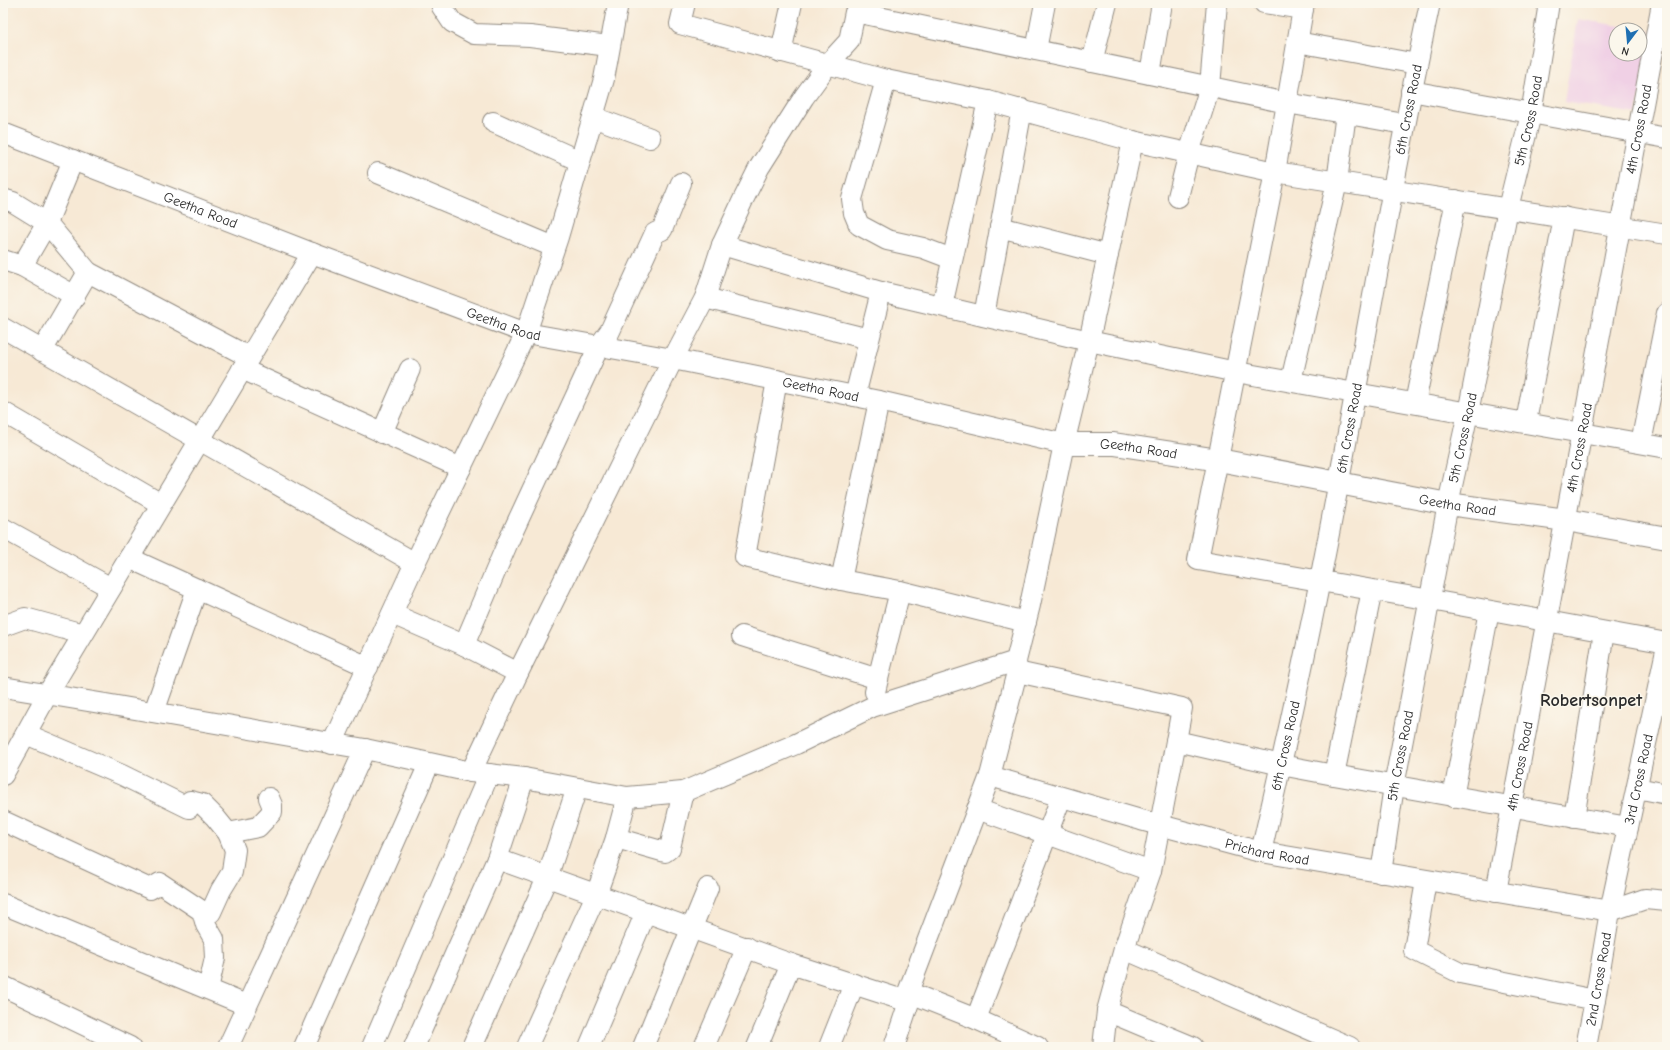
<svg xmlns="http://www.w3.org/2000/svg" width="1670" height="1050" font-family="'Comic Neue',sans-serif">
  <rect width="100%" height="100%" fill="#fbf7ec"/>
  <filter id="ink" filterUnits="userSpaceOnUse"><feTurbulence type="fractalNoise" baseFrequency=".025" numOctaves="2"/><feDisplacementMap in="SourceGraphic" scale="8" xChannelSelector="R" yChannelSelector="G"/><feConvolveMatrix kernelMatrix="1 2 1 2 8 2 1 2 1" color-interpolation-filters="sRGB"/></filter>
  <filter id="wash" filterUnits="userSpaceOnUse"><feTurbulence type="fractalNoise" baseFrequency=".012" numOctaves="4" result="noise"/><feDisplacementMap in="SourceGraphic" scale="16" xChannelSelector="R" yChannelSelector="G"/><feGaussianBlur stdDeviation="0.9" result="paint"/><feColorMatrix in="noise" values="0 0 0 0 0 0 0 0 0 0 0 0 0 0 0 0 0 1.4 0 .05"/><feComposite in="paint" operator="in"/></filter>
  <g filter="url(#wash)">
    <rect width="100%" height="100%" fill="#f7e9d5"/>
    <path fill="#f0d0e5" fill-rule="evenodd" d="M1578 19 1650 31 1637 114 1564 102ZM1616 30H1640V54H1616Z"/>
  </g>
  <g filter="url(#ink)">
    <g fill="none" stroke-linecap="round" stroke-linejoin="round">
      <defs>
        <g id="minor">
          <path d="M441 3 442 7 452 22 474 34 530 36 609 46"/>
          <path d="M685 3 680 24 886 80 988 101 1133 141 1275 172 1667 234"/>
          <path d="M1264 3 1303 9"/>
          <path d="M1304 3 1287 103 1404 124"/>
          <path d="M1297 42 1417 64"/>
          <path d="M1036 50 1045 3"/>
          <path d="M781 52 792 3"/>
          <path d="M1092 62 1107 3"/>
          <path d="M1150 74 1162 3"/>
          <path d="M886 80 852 199 854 213 859 225 887 240 923 248 952 259"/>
          <path d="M1411 91 1667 138"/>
          <path d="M593 117 650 138"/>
          <path d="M493 122 580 161"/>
          <path id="s1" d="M3 133 312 253 526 333 673 359 879 401 1064 444"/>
          <path d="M73 160 47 223 88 272"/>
          <path d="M378 173 554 247"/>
          <path d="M1178 197 1189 153 1210 87 1217 3"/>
          <path d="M3 199 13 202 47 223 22 266 75 296"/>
          <path d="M1000 227 1108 255"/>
          <path d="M722 245 881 292 1089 341 1236 372 1667 448"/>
          <path d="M3 260 22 266"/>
          <path d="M705 298 869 339"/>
          <path d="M942 306 988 101"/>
          <path d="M984 316 1022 109"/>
          <path d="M3 328 415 563"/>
          <path d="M42 351 88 272 249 357"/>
          <path d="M242 369 461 468"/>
          <path d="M777 380 745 557 841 580 900 591"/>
          <path d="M1291 381 1337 182 1346 113"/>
          <path d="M855 396 881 292"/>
          <path d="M1415 403 1456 200"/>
          <path d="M3 412 161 504"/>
          <path d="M1526 422 1564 217"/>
          <path d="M382 433 410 369"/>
          <path d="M1641 443 1667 313"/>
          <path d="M3 528 111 588"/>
          <path d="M129 558 368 667"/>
          <path d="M841 580 879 401"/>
          <path d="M392 614 464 645 518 673"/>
          <path d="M3 626 25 618 83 634"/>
          <path d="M742 636 878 679 875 692"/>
          <path d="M464 645 508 542 599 346 610 331 655 233 662 230 681 183"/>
          <path id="s2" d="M1016 661 1017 672 990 776 1141 820 1261 852 1610 911 1645 899 1667 901"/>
          <path d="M1017 672 1182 708 1176 741"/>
          <path d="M878 679 900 591 1026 622"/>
          <path d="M3 687 106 704 365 749 471 772 524 778 627 797 683 792 796 744 872 707 1016 661 1030 605 1064 444 1089 341 1133 141"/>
          <path d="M154 712 197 589"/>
          <path d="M26 734 122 775 189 808 190 801 202 804 215 817 228 833 235 850 232 872 221 890 211 912 202 911"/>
          <path d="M332 744 415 563 526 333 558 237 604 79 618 3"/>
          <path d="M471 772 518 673 673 359 705 298 722 245 743 200 759 168 804 97 828 64 849 41 855 12 1287 103 1275 172 1198 560 1431 600 1667 643"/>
          <path d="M3 775 47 695 312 253"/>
          <path d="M1334 775 1372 590"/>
          <path d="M524 778 497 859 791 964 909 1002"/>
          <path d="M1637 788 1667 794"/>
          <path d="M1453 797 1489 611"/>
          <path d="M977 809 1151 871"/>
          <path d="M1574 818 1604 632"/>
          <path d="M3 821 150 889 160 883 202 911 206 925 214 939 215 958 208 989"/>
          <path d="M228 833 258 827 272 812V805L269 798"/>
          <path d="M616 838 665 852 670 848 683 792"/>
          <path id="s3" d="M1261 852C1282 761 1302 671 1320 580 1358 388 1389 194 1430 3"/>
          <path id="s4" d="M1381 873 1394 786 1448 504 1468 413 1508 208 1531 114 1549 3"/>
          <path d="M1426 881 1414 950 1460 973 1595 1000"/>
          <path id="s5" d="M1496 892 1662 3"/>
          <path d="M3 904 246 1005"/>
          <path d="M1124 949 1350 1047"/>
          <path d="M3 986 130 1047"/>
          <path d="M908 992 976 1019 1038 1047"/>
          <path d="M1107 1011 1193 1047"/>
          <path d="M976 1019 1061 798"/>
          <path d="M228 1047 365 749"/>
          <path d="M304 1047 429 764"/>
          <path d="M372 1047 489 774"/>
          <path d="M414 1047 497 859"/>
          <path d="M472 1047 547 878 577 788"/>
          <path d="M527 1047 596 895 616 838 627 797"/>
          <path d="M589 1047 646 912"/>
          <path d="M643 1047 708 888"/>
          <path d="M704 1047 747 947"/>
          <path d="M757 1047 791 964"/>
          <path d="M829 1047 854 984"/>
          <path d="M894 1047 909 1002 908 992 990 776"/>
          <path d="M1103 1047 1107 1011 1124 949 1151 871 1176 741 1281 765 1334 775 1628 827"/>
          <path id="s6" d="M1586 1047 1595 1000 1610 911 1667 646"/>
        </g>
        <g id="major">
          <path id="s7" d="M1064 444H1114L1219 460 1448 504 1566 520 1667 538"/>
        </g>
      </defs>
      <use href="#minor" stroke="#918a80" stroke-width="22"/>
      <use href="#major" stroke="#918a80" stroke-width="24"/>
      <use href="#minor" stroke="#fff" stroke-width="20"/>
      <use href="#major" stroke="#fff" stroke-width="22"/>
    </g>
  </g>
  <g text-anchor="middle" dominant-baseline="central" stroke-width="3" stroke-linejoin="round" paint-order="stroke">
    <g font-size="14" fill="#2b2b2b" stroke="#fbf7ec">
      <text stroke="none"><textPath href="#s3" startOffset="757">6th Cross Road</textPath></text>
      <text stroke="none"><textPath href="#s4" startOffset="767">5th Cross Road</textPath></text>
      <text stroke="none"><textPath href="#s5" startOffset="776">4th Cross Road</textPath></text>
      <text stroke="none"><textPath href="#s1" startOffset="212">Geetha Road</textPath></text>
      <text stroke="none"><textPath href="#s1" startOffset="536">Geetha Road</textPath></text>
      <text stroke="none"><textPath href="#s1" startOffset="860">Geetha Road</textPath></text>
      <text stroke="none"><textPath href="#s3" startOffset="433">6th Cross Road</textPath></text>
      <text stroke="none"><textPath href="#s4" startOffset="443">5th Cross Road</textPath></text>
      <text stroke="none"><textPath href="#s5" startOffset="452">4th Cross Road</textPath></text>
      <text stroke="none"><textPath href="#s7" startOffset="75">Geetha Road</textPath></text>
      <text stroke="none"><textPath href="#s7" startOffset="399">Geetha Road</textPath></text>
      <text stroke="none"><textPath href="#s3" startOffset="109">6th Cross Road</textPath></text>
      <text stroke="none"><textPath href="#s4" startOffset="119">5th Cross Road</textPath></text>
      <text stroke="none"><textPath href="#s5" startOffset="128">4th Cross Road</textPath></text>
      <text stroke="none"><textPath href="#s6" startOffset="273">3rd Cross Road</textPath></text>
      <text stroke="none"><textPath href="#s2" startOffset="406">Prichard Road</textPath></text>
      <text stroke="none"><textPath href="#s6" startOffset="69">2nd Cross Road</textPath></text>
    </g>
    <g font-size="18" font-weight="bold" fill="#2b2b2b" stroke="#fbf7ec">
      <text x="1591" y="700">Robertsonpet</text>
    </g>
  </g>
  <rect width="1670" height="1050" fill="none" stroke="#fbf7ec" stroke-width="16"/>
  <g transform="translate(1628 42) rotate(196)"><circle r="19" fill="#fbf7ec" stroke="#a8a59f"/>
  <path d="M0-3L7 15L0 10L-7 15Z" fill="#1f6fb2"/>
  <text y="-6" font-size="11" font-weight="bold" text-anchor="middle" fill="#2b2b2b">N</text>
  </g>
</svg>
